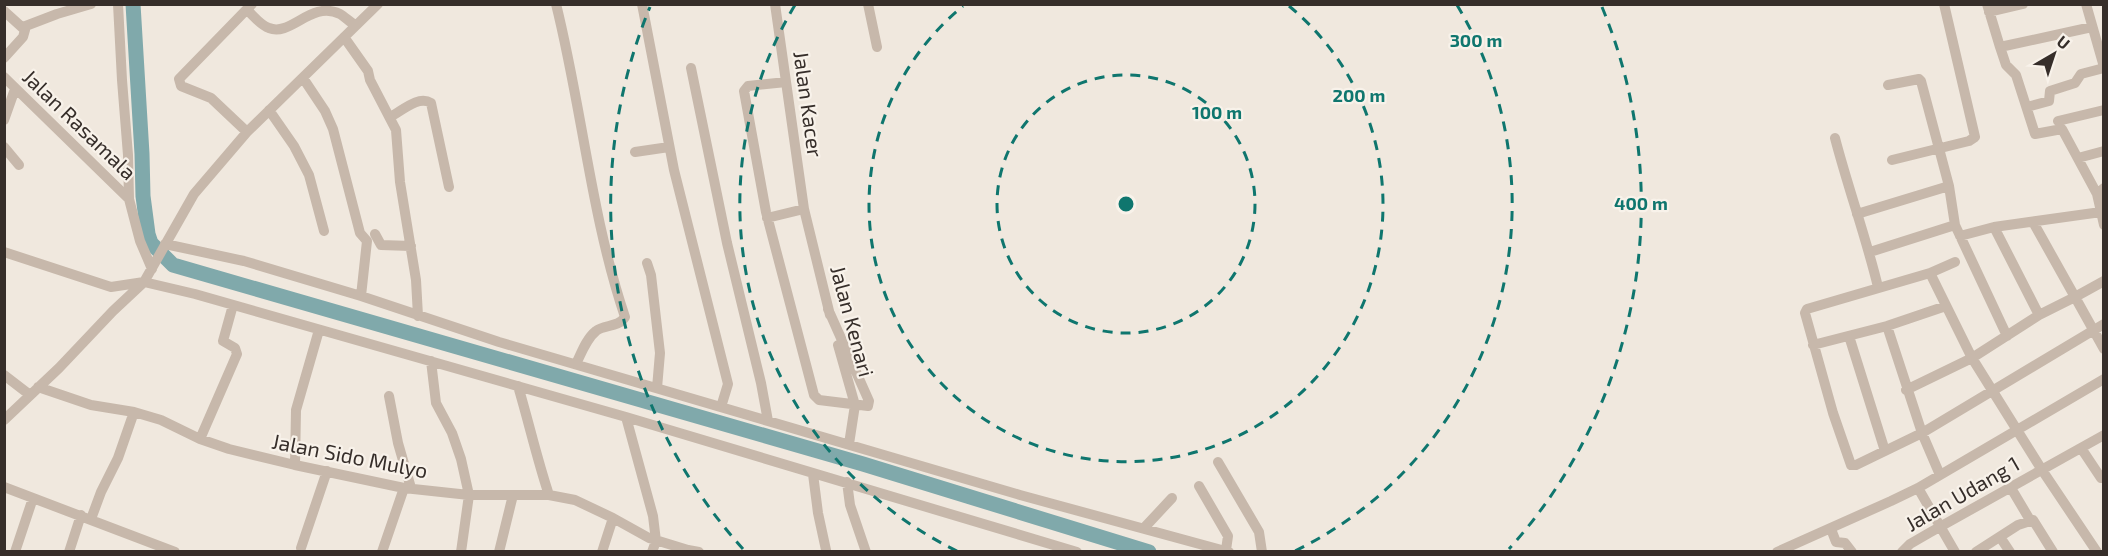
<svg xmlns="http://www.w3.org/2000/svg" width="2108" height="556" font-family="'Exo 2',sans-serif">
  <rect width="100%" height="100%" fill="#f0e8de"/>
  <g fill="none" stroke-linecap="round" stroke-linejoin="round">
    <path stroke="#80a9ab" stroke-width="15" d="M133 4 142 154 143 196 148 234 151 243 173 265 863 464 1149 552"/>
    <path stroke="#c7b8ab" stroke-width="10" d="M118 4 122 80 128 155 129 199 140 241 152 269
      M556 4C582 108 591 216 625 317 618 328 604 324 596 331 586 339 581 354 576 364
      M642 4 674 170 728 384 721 407
      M775 4 804 209 830 315
      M868 4 877 47
      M1987 4 2000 47 2092 27
      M2086 4 2104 67
      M247 10C254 16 260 25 269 28 291 37 311 0 340 14 345 17 350 22 355 25
      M4 11 25 30 23 37 4 58
      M1989 12 2023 4
      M23 27 57 14 91 4
      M344 37 368 71 370 80 396 130 400 182 416 280 418 316
      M2000 47 2006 65 2016 75 2035 134 2062 129 2097 194
      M691 68 727 243 761 383 768 421
      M4 77 129 199
      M303 78 325 111 333 129 360 233 367 241 361 296
      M786 82 748 86 744 91 766 212 814 395 819 400 868 406 869 401 828 309
      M1888 85 1919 79 1921 81 1949 186 1955 225 2007 336
      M2027 107 2049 101 2050 91 2075 83 2081 74 2104 68
      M269 110 294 146 309 175 324 231
      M390 117C402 111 418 95 431 103L449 187
      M4 120 15 89
      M2058 121 2104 110
      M247 132 211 98 181 86 179 79 252 4
      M1835 138C1848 188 1866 237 1878 287
      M4 147 19 165
      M635 152 669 147
      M2078 158 2104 151
      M1892 160 1969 141 1975 137 1944 4
      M2104 188 2097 194 2104 225
      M1857 214 1949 186
      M767 218 804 209
      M2033 222 2075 297 2104 281
      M1994 227 2101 212
      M375 234 381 245 411 246
      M165 244 244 261 361 296 499 342 1020 495 1229 552
      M4 252 111 287 144 282 195 294 626 417 1077 552
      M1870 252 1955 225
      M647 263 651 275 660 353 657 388
      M1930 273 1955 262
      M2039 315 2075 297 2104 349
      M1887 326 1922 433 2104 324
      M1849 336 1885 451
      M838 345 855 405 849 444
      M1813 345 1887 326 1946 306
      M431 361 436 403 452 433 461 459 469 495 461 552
      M4 375 30 395
      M518 386C529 423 537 459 549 495
      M38 387 91 405 134 412 161 420 200 439 229 449 295 465 404 488 469 495H549L575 500 613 518 649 538 688 550 699 552
      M1906 390 1972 358 2039 315 1994 227 1960 236
      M389 396 398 443 411 488
      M626 417 653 516 656 541 652 552
      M4 420 59 368 113 311 144 282 194 194 247 132 378 4
      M200 439 237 354 235 348 223 341 233 305
      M2081 448 2101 478
      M1218 462 1259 532 1262 552
      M295 465 296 410 319 330
      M813 474 818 513 826 550
      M1940 475 1922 433 1856 465H1851L1833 413 1805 313 1807 309 1930 273 1972 358 2042 470 2097 552
      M847 482 850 505 866 552
      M1199 486 1228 536 1226 550
      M4 487 175 552
      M1918 488 1955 552
      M2011 488 2030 520
      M91 519 101 492 118 458 134 412
      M1144 528 1172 498
      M1831 529 1836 542 1845 543 1852 552
      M2000 537 2010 552
      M301 548 327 471
      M15 552 33 498
      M69 552 81 515
      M382 552 404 488
      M499 552 513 495
      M602 552 613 518
      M1777 552 1891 501 1918 488 2104 379
      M1902 552 1910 544 1929 533 2104 435
      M1976 552 2018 525 2033 520 2053 552"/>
  </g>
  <g fill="none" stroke="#0f766e" stroke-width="3" stroke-dasharray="10 8">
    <circle cx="1126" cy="204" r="129"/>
    <path d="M1289 6A257 257 0 1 1 963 6"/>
    <path d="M957 551A386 386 0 0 1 795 5M1457 5A386 386 0 0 1 1295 551"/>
    <path d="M743 549A515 515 0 0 1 650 7M1602 7A515 515 0 0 1 1509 549"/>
  </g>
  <g text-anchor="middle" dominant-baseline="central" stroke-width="4.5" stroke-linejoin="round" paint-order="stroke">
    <g font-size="21" fill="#362e2a" stroke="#f8f2ea">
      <text transform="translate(809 104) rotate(82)">Jalan Kacer</text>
      <text transform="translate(80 124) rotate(44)">Jalan Rasamala</text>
      <text transform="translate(853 321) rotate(75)">Jalan Kenari</text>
      <text transform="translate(350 455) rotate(11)">Jalan Sido Mulyo</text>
      <text transform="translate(1962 493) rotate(-30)">Jalan Udang 1</text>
    </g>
  </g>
  <circle cx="1126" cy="204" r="9" fill="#0f766e" stroke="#f8f2ea" stroke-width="3"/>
  <g font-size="18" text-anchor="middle" font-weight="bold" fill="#0f766e" stroke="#f8f2ea" stroke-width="4.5" stroke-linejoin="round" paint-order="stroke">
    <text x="1476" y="47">300 m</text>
    <text x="1359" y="102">200 m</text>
    <text x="1217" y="119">100 m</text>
    <text x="1641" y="210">400 m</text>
  </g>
  <rect width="2108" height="556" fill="none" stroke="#362e2a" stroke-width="12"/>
  <g transform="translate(2054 54) rotate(39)" stroke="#f8f2ea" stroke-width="4.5" paint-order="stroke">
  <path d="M0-4.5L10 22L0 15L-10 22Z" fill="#362e2a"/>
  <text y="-9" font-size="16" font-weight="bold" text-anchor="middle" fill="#362e2a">U</text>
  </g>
</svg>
